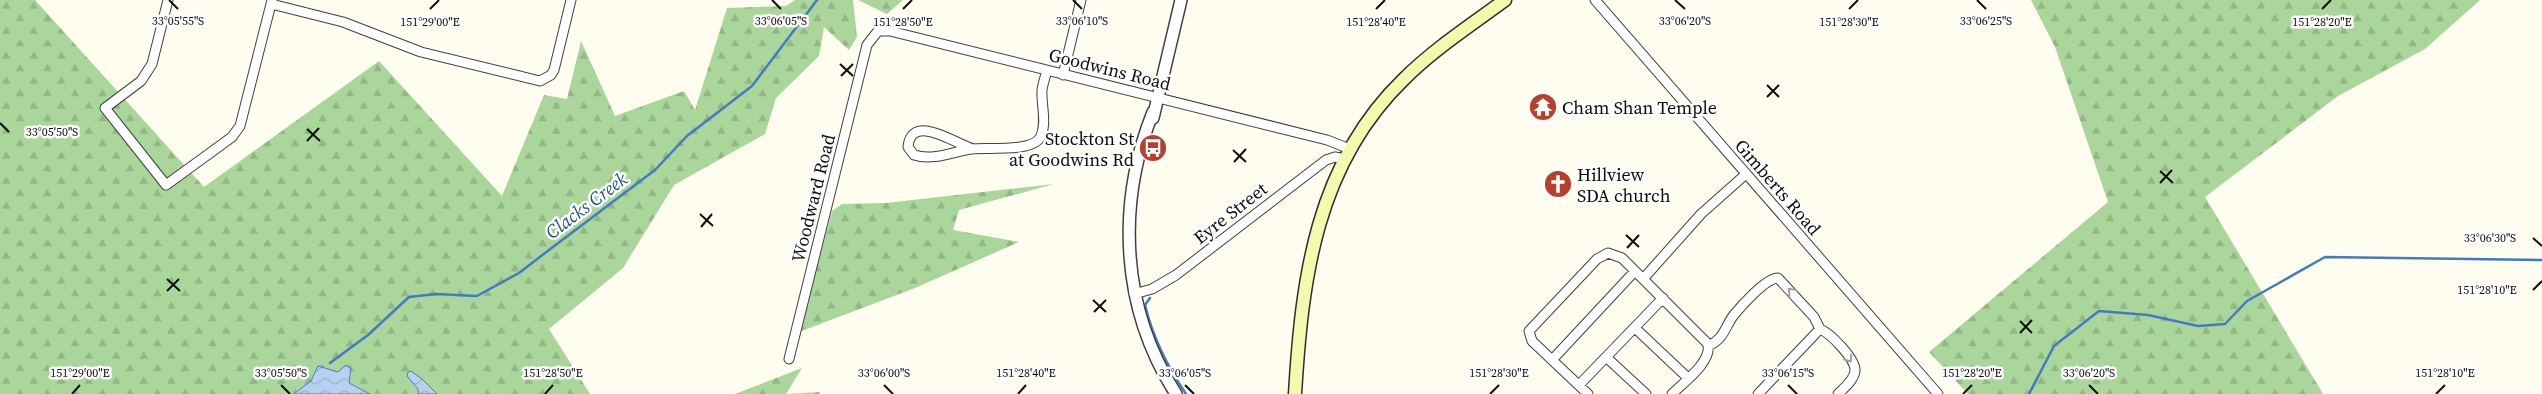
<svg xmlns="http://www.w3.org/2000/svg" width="2542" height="394" font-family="'Source Serif 4',serif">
  <defs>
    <pattern id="forest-firs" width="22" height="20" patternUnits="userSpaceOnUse" patternTransform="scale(1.25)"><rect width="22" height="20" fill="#abd69b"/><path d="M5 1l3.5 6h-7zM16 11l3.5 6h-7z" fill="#92b684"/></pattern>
    <pattern id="water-waves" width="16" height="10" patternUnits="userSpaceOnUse" patternTransform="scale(1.25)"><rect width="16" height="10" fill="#b7d1f2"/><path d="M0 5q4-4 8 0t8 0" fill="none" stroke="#9cb2ce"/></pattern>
  </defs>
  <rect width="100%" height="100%" fill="#fefdef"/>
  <path fill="url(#forest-firs)" d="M0 0H35L204 187 379 61 502 196 544 95 567 99 581 41 615 116 684 91 695 110 727 8 786 6 795 0H853L857 37 849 50 824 27 819 56 776 98 765 134 674 185 623 268 549 329 590 394H437L422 379 407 376 418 389V394H370L349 383 351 373 326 370 294 394H0Z
    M858 0H903L887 14Z
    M2031 0H2480L2425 49 2338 96 2205 197 2323 394H1968L1929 352 2108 202 2055 47Z
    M1054 184 959 210 953 230 1019 242 915 288 799 332 832 211 842 204 886 203Z
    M802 368 786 394 820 392 819 394H735Z"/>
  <path fill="url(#water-waves)" stroke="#437ac4" d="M346 365 351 368 349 383 370 394H294L311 381 318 366 338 372Z
    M411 371 422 379 437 394H418V389L407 376 408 372Z"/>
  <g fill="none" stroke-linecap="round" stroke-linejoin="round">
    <path stroke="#437ac4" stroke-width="2.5" d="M1150 298 1145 305C1153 338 1167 366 1186 394
      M330 363 368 335 409 297 436 294 477 296 519 273 545 253 655 170 687 136 752 86 817 0
      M2029 394 2054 346 2099 311 2148 315 2198 326 2225 324 2247 301 2325 257 2542 260"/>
    <defs>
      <path id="minor" d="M168 0 152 64 141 81 105 108 166 185 232 137 240 126 272 0
        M1595 0 1938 394
        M271 4 343 22 421 52 540 81 551 75 554 70 571 0
        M1063 75 1081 0
        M973 149C956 144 911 112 908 147L914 155C933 161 952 152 971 149 987 147 1034 153 1041 136 1047 122 1041 104 1042 90 1043 83 1045 77 1047 71
        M1643 279 1701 214 1746 174
        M1134 294 1152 289 1176 275 1326 160 1335 157 1345 159
        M1635 328 1688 378
        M1708 346C1724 339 1724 329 1733 316 1741 306 1766 278 1778 278L1814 317 1820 329C1830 333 1856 359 1855 371 1854 380 1844 388 1838 394
        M1606 357 1646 394
        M789 359 867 45 878 31H890L1327 140 1350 149
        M1552 360 1635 271
        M1579 385 1663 298
        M1588 394 1532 341 1529 331 1597 259 1608 253 1622 258 1708 344C1712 362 1684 382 1672 394
        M1758 394 1820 329"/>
      <path id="tertiary" d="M1153 112C1116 205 1121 309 1176 394
        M1153 118 1181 0"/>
      <path id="secondary" d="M1295 394C1302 278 1316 164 1404 79 1434 49 1471 25 1505 0"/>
    </defs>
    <use href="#minor" stroke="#404040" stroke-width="11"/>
    <use href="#tertiary" stroke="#404040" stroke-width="14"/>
    <use href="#secondary" stroke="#2f2f2f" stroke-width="15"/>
    <use href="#minor" stroke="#fff" stroke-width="9"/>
    <use href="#tertiary" stroke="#fff" stroke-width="11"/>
    <use href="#secondary" stroke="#f5f9ae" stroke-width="12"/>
  </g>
  <defs><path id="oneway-chevron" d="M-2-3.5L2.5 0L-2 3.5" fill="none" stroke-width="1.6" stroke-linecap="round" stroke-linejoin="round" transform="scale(1.25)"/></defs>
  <g stroke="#9e9e9e">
    <use href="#oneway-chevron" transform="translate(1791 291) rotate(-131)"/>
    <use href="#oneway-chevron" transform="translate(1849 359) rotate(57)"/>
  </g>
  <path fill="none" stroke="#0d0d0d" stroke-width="2" d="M169 0 178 9M772 0 781 9M1073 0 1082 9M1675 0 1685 9M1977 0 1986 9M430 9 439 0M903 9 912 0M1376 9 1385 0M1849 9 1858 0M2322 9 2331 0M840 64 853 76M841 76 853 64M1767 85 1779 97M1767 97 1779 85M0 123 9 132M307 129 320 141M307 141 319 128M1233 150 1246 162M1234 162 1246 149M2160 171 2173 183M2160 183 2172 170M700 214 713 226M701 227 712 214M1626 235 1639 247M2533 238 2542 246M1627 248 1639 235M167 279 180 291M2533 290 2542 281M167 291 179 279M1093 300 1106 312M1094 312 1106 300M2020 321 2032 333M2020 333 2032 320M281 385 290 394M884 385 893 394M1185 385 1194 394M1788 385 1797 394M2089 385 2098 394M72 394 80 385M545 394 553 385M1018 394 1026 385M1490 394 1499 385M1963 394 1972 385M2436 394 2445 385"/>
  <defs>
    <symbol id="temple-disc" viewBox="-11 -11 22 22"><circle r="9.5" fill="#b4402f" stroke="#fff"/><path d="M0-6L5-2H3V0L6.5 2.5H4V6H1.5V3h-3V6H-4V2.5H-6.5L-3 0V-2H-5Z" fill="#fff"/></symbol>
    <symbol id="bus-disc" viewBox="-11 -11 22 22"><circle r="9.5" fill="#b4402f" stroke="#fff"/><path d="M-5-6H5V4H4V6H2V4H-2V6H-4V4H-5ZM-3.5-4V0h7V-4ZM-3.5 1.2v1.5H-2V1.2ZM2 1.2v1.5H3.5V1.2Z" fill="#fff"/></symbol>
    <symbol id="church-disc" viewBox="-11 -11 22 22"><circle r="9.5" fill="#b4402f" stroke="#fff"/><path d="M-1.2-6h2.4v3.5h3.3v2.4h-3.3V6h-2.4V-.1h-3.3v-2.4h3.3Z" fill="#fff"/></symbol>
  </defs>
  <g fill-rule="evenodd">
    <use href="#temple-disc" x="1527" y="91" width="32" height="32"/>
    <use href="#bus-disc" x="1137" y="132" width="32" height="32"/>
    <use href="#church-disc" x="1542" y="168" width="32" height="32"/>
  </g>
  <g text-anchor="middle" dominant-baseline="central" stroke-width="5" stroke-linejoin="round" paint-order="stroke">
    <g font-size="18" fill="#0d0d0d" stroke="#fff">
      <text transform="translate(1110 69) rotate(14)">Goodwins Road</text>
      <text transform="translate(1778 187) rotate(49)">Gimberts Road</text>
      <text transform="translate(813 198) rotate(-76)">Woodward Road</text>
      <text transform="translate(1230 213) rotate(-38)">Eyre Street</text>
    </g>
    <g font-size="18" fill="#0d0d0d" stroke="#fff" text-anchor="start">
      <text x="1562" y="107">Cham Shan Temple</text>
      <text x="1134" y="138" text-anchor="end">Stockton St<tspan x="1134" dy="21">at Goodwins Rd</tspan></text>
      <text x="1577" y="174">Hillview<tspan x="1577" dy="21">SDA church</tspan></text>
    </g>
    <g font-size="19" font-style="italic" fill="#1f4e96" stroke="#fff">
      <text transform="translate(586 205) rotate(-37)">Clacks Creek</text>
    </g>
  </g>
  <g font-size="12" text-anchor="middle" fill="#0d0d0d" stroke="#fff" stroke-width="5" stroke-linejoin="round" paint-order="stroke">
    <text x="1986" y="25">33°06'25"S</text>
    <text x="178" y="25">33°05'55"S</text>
    <text x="781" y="25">33°06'05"S</text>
    <text x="1082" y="25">33°06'10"S</text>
    <text x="1685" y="25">33°06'20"S</text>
    <text x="1376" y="26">151°28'40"E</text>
    <text x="903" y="26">151°28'50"E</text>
    <text x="1849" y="26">151°28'30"E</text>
    <text x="2322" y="26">151°28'20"E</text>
    <text x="430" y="26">151°29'00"E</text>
    <text x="52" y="136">33°05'50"S</text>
    <text x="2490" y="242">33°06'30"S</text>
    <text x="2487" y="294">151°28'10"E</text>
    <text x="80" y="377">151°29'00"E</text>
    <text x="553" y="377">151°28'50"E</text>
    <text x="1026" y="377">151°28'40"E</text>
    <text x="1499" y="377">151°28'30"E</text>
    <text x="1972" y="377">151°28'20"E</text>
    <text x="2445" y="377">151°28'10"E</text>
    <text x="281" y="377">33°05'50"S</text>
    <text x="884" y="377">33°06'00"S</text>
    <text x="1185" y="377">33°06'05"S</text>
    <text x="1788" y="377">33°06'15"S</text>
    <text x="2089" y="377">33°06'20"S</text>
  </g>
</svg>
